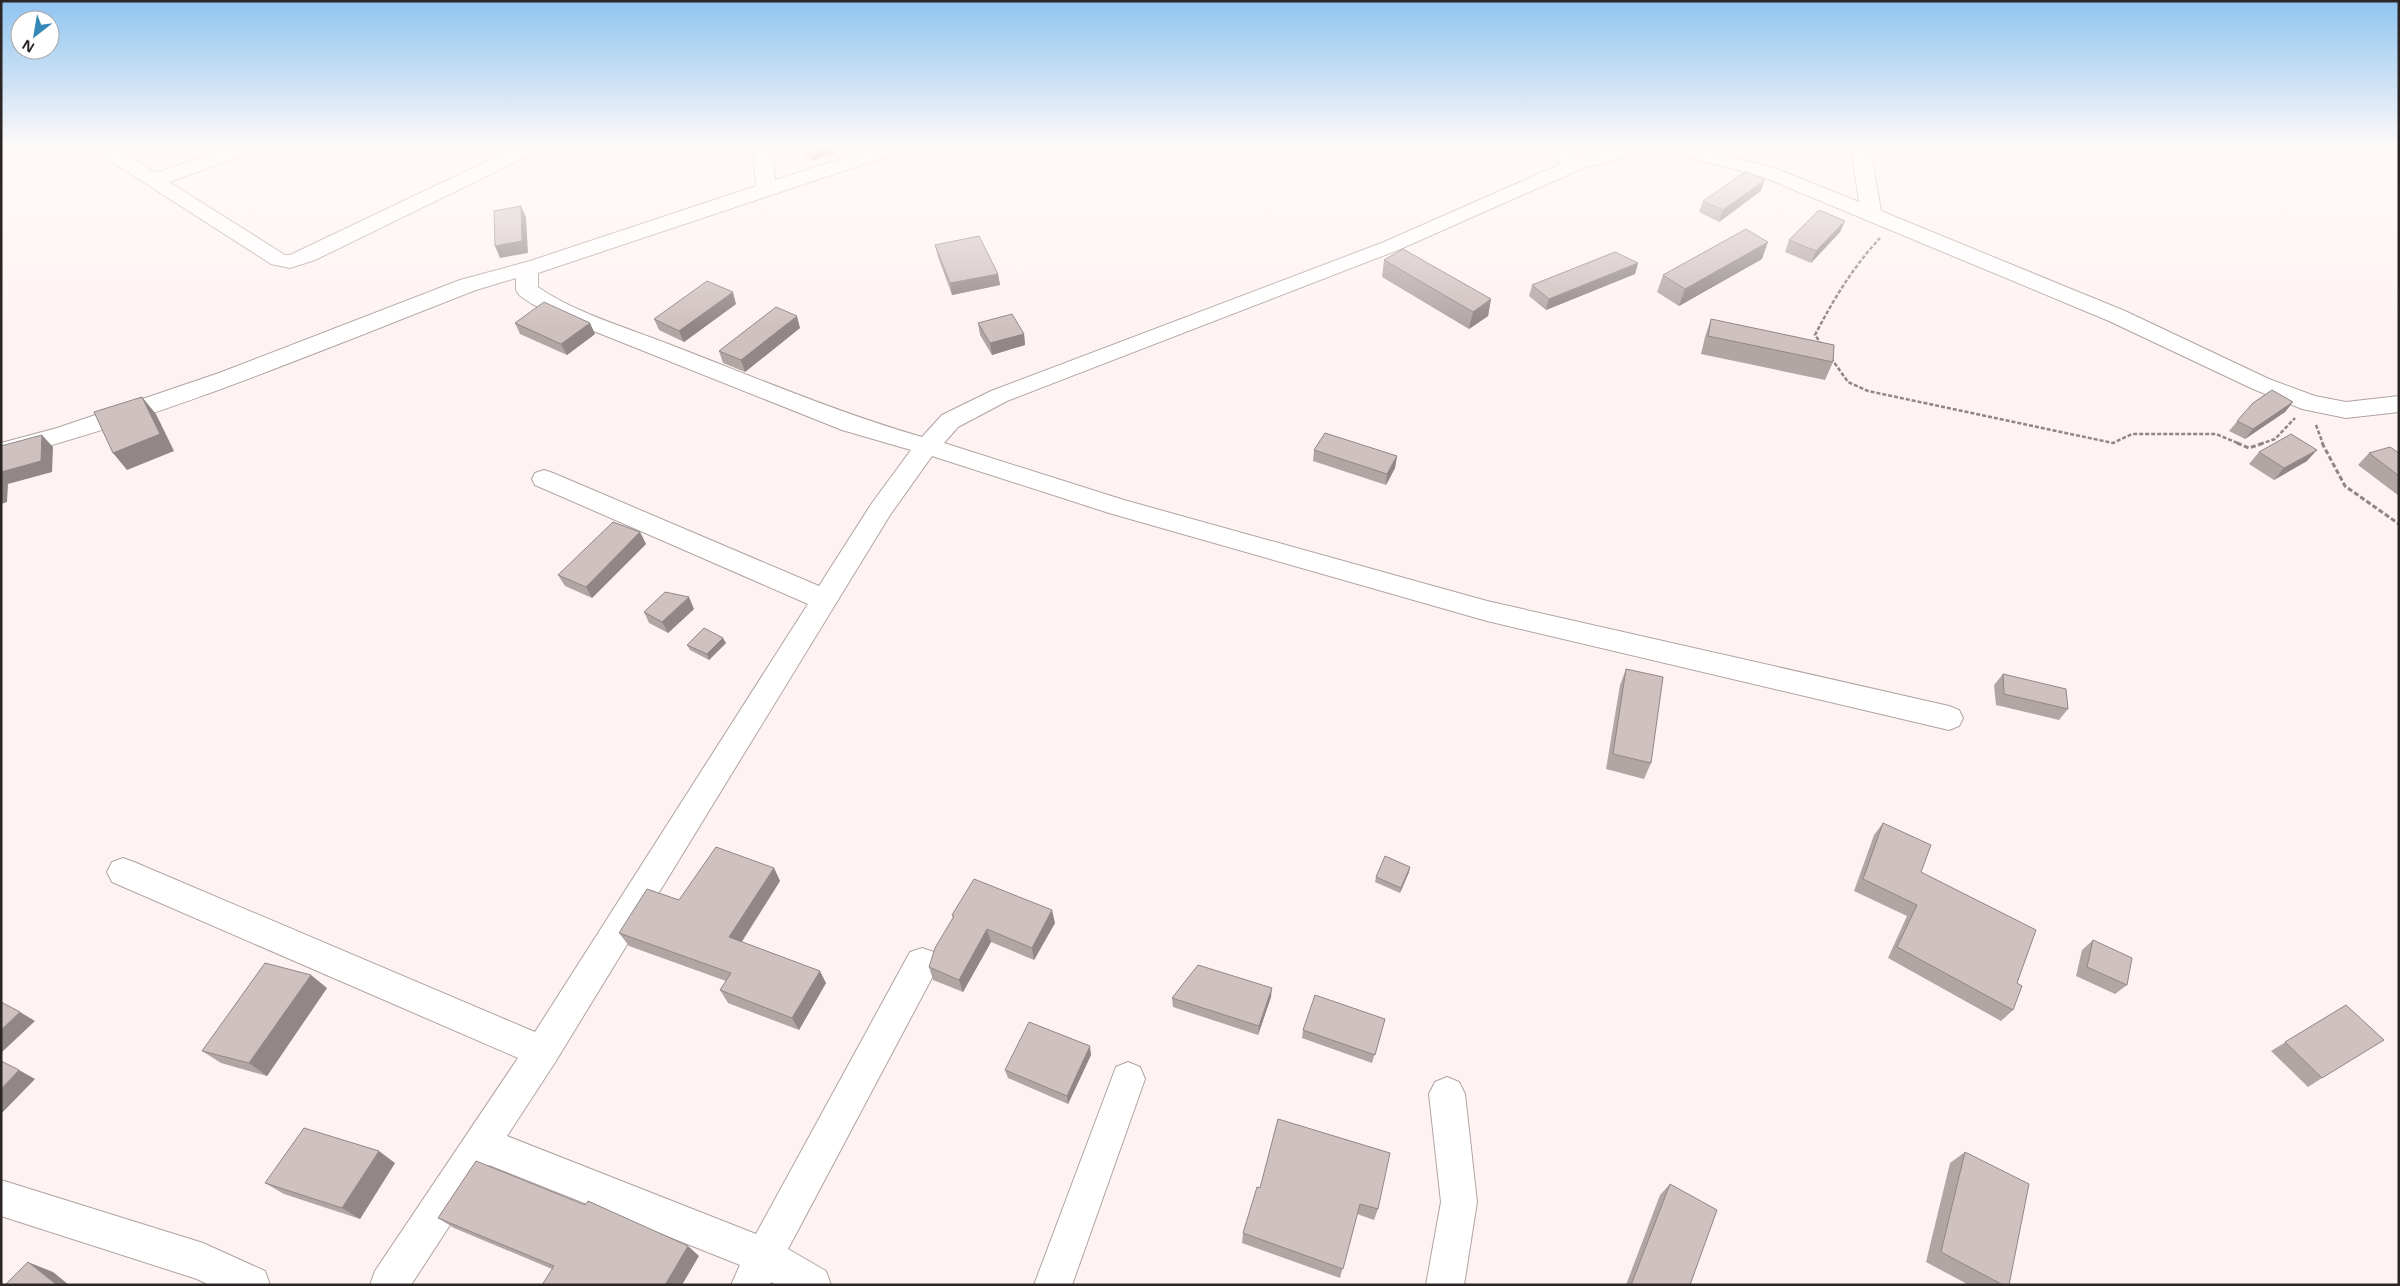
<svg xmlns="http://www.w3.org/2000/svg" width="2400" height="1286" font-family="'Noto Sans',sans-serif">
  <rect width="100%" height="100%" fill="#fef3f2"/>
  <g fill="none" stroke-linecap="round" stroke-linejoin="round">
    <defs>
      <path id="minor" d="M92 147H115L156 173 232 147H258L256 151 169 182 285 255H290L517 147H541L538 151 315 260 290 268 271 264 95 151Z
        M753 147H772L775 180 878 147H906L903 151 538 273V287C575 313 628 328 671 345 754 377 836 412 922 437L942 415 991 391 1384 242 1561 164 1545 147H1565L1578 158 1620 147H1649L1647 151 1581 169 1398 250 1007 401 958 427 944 443 1124 500 1487 601 1949 706 1959 710 1963 718 1959 726 1949 730 1487 621 1109 513 932 456 890 515 554 1064 507 1136 756 1234 910 952 922 948 934 952 938 963 934 974 788 1249 826 1271 831 1285H776L771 1282 770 1285H731L740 1265 489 1165 411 1285H370L375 1271 518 1058 112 882 107 872 112 862 123 858 134 862 535 1032 808 604 535 485 532 479 535 473 544 470 553 473 819 586 872 503 911 450 842 430 581 326 532 304 519 295 516 290V278L476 290C319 351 164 417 1 459V443L57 428 219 373 460 280 530 261 756 186Z
        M1663 147H1694L1777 169 1859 202 1851 147H1870L1881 211 2125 311 2269 379 2315 396 2346 402 2399 396V412L2346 418 2302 409 2253 389 2109 321 1763 177 1666 151Z
        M1128 1062 1140 1067 1145 1079 1072 1285H1034L1116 1067Z
        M1447 1077 1459 1082 1465 1094 1477 1202 1464 1285H1426L1441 1202 1429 1094 1435 1082Z
        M1 1180 203 1243 265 1271 270 1285H209L197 1279 1 1216Z"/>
    </defs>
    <use href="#minor" stroke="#b1a3a2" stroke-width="2"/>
    <path stroke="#8f8786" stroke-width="2.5" stroke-dasharray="4 2" stroke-linecap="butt" d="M1822 345 1815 335C1833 300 1853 267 1880 238
      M1831 358 1848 382 1868 391 2113 443 2132 434H2216L2240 444
      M2316 425 2323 444
      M2260 444 2275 439 2295 418"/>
    <path stroke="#8f8786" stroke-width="3" stroke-dasharray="5 2.5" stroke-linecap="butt" d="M2237 443 2249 448 2264 443
      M2322 443 2345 486 2399 524"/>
    <use href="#minor" fill="#fff" fill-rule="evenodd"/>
  </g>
  <path fill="#b2a6a5" d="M799 147H843V149L812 161 802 151Z
    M1761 191 1719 222 1699 212 1703 201Z
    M1845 221 1840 232 1811 263 1785 252 1789 240Z
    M935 245 998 274 1000 285 952 295 938 257Z
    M1762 259 1679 306 1657 292 1663 275Z
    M1384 260 1491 299 1488 316 1469 329 1382 277Z
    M1638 263 1635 274 1546 310 1529 296 1532 285Z
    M736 304 684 342 659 330 654 319Z
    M1711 319 1833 362 1825 380 1701 354 1705 337Z
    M515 323 595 334 567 355 520 334Z
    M978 323 1024 334 1025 345 992 355 980 335Z
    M800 328 745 372 723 363 719 351Z
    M2293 402 2285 412 2245 439 2229 431 2253 403Z
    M1314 450 1397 456 1395 468 1386 485 1313 461Z
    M2259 452 2307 461 2274 480 2249 464Z
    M2369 453H2399V496L2358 465Z
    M640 532 646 544 592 598 565 586 558 575Z
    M694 609 668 633 649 623 644 612Z
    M726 643 709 660 690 650 687 645Z
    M1626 669 1651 763 1644 779 1606 769 1620 685Z
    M2003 674 2068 709 2059 720 1996 705 1994 685Z
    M1883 823 1921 872 2017 983 2013 1010 2001 1021 1888 958 1907 916 1854 891 1874 835Z
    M774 868 780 881 742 942 826 983 799 1030 728 1003 720 990 726 981 629 946 619 933 679 900Z
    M1409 872 1400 893 1375 882 1376 877Z
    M952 915 1055 923 1034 960 991 942 963 992 933 980 929 967 953 918Z
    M2093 940 2127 985 2115 994 2076 976 2082 950Z
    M327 988 267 1076 221 1063 202 1051Z
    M1271 997 1258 1035 1173 1007 1172 998Z
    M2346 1005 2322 1078 2308 1087 2271 1051Z
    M1385 1019 1372 1063 1302 1038 1303 1030Z
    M1091 1055 1068 1104 1008 1078 1005 1070Z
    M1278 1119 1378 1209 1374 1220 1357 1214 1340 1278 1242 1243 1243 1233 1260 1188Z
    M1965 1152 2009 1285H1969L1926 1262 1950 1163Z
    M395 1163 360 1219 284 1194 265 1183Z
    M1670 1184 1690 1285H1626L1660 1195Z
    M438 1218 699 1256 552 1269 454 1228Z"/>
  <path fill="#918786" d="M817 147H843V149L812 161 810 149Z
    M1765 180 1761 191 1719 222 1723 210Z
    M521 206 526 217 528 253 500 258 495 246Z
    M1845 221 1840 232 1811 263 1816 251Z
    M1768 242 1762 259 1679 306 1685 289Z
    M1638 263 1635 274 1546 310 1549 299Z
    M998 274 1000 285 952 295 950 283Z
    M733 292 736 304 684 342 679 331Z
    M1491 299 1488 316 1469 329 1473 312Z
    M797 316 800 328 745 372 741 360Z
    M590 323 595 334 567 355 561 344Z
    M1024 334 1025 345 992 355 990 343Z
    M142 397 156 414 174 451 127 470 113 453Z
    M2293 402 2285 412 2245 439 2253 429Z
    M42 435 53 447 52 472 8 484 7 502 1 504V472Z
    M2317 450 2307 461 2274 480 2284 468Z
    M1397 456 1395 468 1386 485 1387 474Z
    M640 532 646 544 592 598 586 587Z
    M689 597 694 609 668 633 662 622Z
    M723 638 726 643 709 660 707 654Z
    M1410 867 1409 872 1400 893 1401 888Z
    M774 868 780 881 736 950 729 937Z
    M1052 910 1055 923 1034 960 1032 948Z
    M987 929 991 942 963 992 959 980Z
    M820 971 826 983 799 1030 792 1018Z
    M311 975 327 988 267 1076 249 1063Z
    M1272 988 1271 997 1258 1035 1259 1026Z
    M20 1012 35 1021 1 1053V1030Z
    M1090 1046 1091 1055 1068 1104 1067 1096Z
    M19 1070 35 1079 1 1114V1089Z
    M379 1151 395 1163 360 1219 342 1208Z
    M688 1246 699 1256 682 1285H665Z
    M28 1262 53 1272 69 1285H57Z"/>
  <path fill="#cfc1c0" stroke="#918786" d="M807 147H817L810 149Z
    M1746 171 1765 180 1723 210 1703 201Z
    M521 206 522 241 495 246 494 211Z
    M1819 210 1845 221 1816 251 1789 240Z
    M1746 229 1768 242 1685 289 1663 275Z
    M979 236 998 274 950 283 935 245Z
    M1403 249 1491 299 1473 312 1384 260Z
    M1615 252 1638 263 1549 299 1532 285Z
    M707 281 733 292 679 331 654 319Z
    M544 302 590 323 561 344 515 323Z
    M776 307 797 316 741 360 719 351Z
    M1012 314 1024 334 990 343 978 323Z
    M1711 319 1834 345 1833 362 1708 336Z
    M2272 390 2293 402 2253 429 2237 421 2253 403Z
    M142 397 160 434 113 453 94 412Z
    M1325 433 1397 456 1387 474 1314 450Z
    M2291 434 2317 450 2284 468 2259 452Z
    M42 435 41 461 1 472V446Z
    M2390 447 2399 453V476L2369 453Z
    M613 522 640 532 586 587 558 575Z
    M665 592 689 597 662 622 644 612Z
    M704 628 723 638 707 654 687 645Z
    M1626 669 1663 677 1651 763 1613 754Z
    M2003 674 2066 689 2068 709 2004 694Z
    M1883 823 1931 845 1921 872 2036 930 2017 983 2022 986 2013 1010 1897 947 1917 905 1863 879Z
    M716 847 774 868 729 937 820 971 792 1018 720 990 731 973 619 933 647 889 679 900Z
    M1385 856 1410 867 1401 888 1376 877Z
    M974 879 1052 910 1032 948 987 929 959 980 929 967 935 948 954 916 952 915Z
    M2093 940 2132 958 2127 985 2087 967Z
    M265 963 311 975 249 1063 202 1051Z
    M1198 965 1272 988 1259 1026 1172 998Z
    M1315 995 1385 1019 1375 1055 1303 1030Z
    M1 1002 20 1012 1 1030Z
    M2346 1005 2384 1040 2322 1078 2285 1042Z
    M1029 1022 1090 1046 1067 1096 1005 1070Z
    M1 1061 19 1070 1 1089Z
    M1278 1119 1390 1153 1378 1209 1360 1204 1343 1269 1243 1233 1257 1187 1260 1188Z
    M304 1128 379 1151 342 1208 265 1183Z
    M1965 1152 2029 1184 2009 1285H2003L1941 1252Z
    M476 1161 585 1205 588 1201 688 1246 665 1285H542L554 1266 438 1218Z
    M1670 1184 1717 1210 1690 1285H1631Z
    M28 1262 57 1285H5Z"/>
  <linearGradient id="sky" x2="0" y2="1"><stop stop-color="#8fc4f0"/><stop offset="0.45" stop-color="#fffaf9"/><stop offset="1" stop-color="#fffaf9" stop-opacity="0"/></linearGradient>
  <rect width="2400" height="327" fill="url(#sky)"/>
  <rect width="2400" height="1286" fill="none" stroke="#2b2525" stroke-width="5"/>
  <g transform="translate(35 35) rotate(211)"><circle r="24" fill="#ffffff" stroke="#aaa8a8"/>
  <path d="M0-4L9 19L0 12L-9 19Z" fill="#3688b9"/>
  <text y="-8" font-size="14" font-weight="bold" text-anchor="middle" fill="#2b2525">N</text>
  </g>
</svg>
